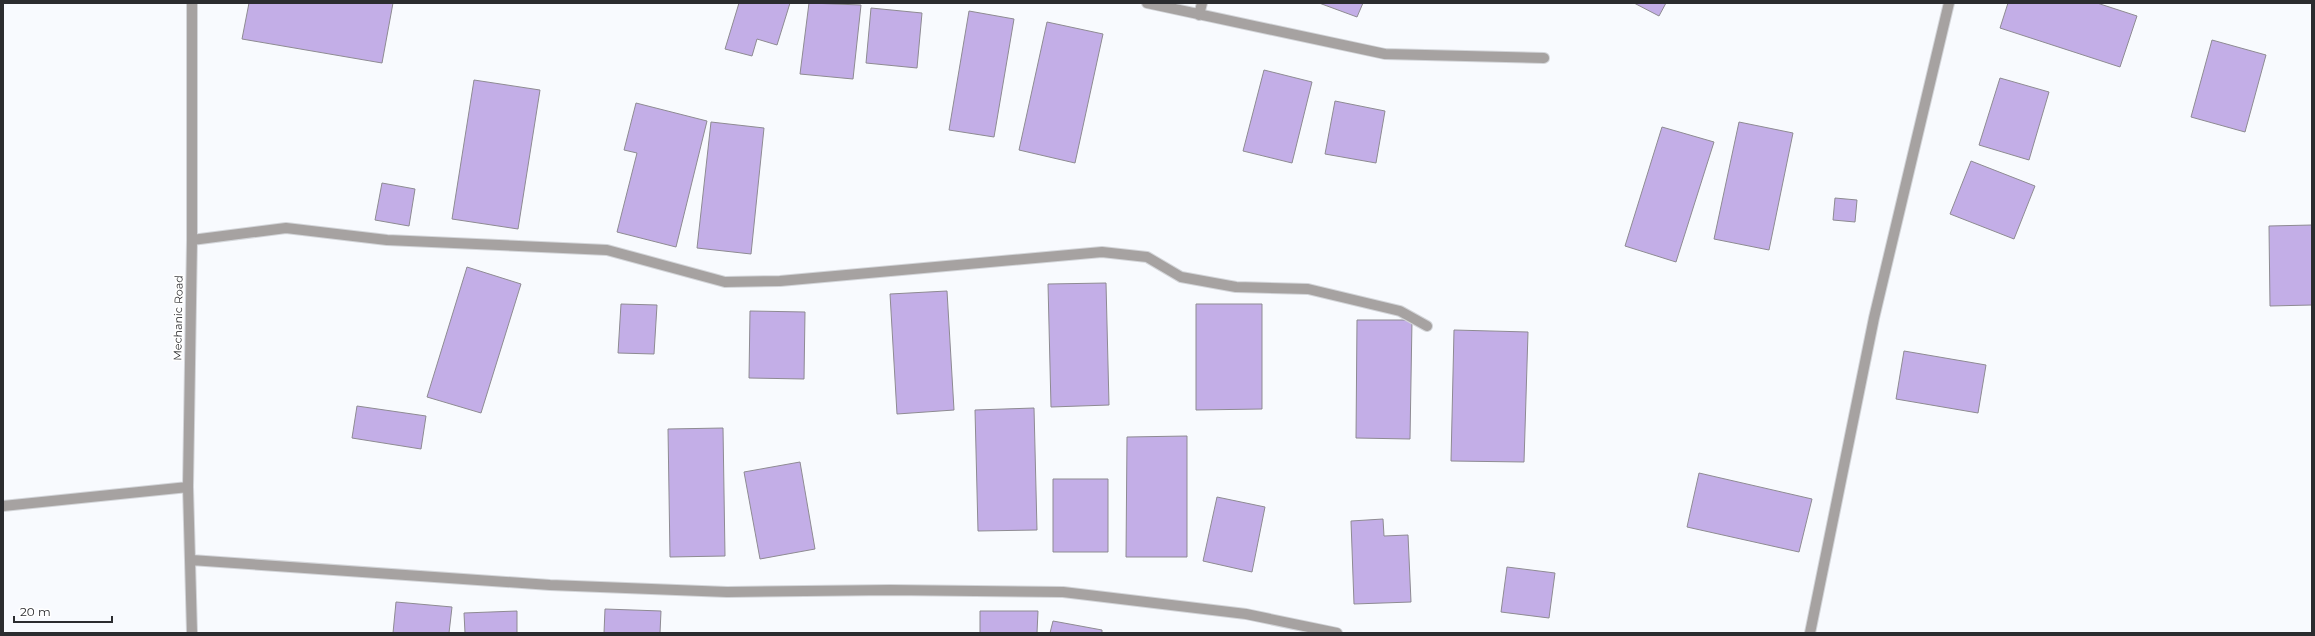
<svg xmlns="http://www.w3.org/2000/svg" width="2315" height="636" font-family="Montserrat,sans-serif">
  <rect width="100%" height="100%" fill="#f8fafe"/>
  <path fill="#c3aee7" stroke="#8e8b92" d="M249 3H393L382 63 242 39Z
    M739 3H790L777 45 757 39 752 56 725 49Z
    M809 3 861 5 853 79 800 74Z
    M1319 3H1363L1357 17Z
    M1634 3H1666L1659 16Z
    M2008 3H2097L2137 16 2120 67 2000 28Z
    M871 8 922 13 917 68 866 63Z
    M969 11 1014 19 994 137 949 130Z
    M1047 22 1103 34 1075 163 1019 150Z
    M2212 40 2266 55 2245 132 2191 117Z
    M1264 70 1312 82 1292 163 1243 151Z
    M2000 78 2049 92 2029 160 1979 145Z
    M474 80 540 90 518 229 452 219Z
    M1335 101 1385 111 1376 163 1325 154Z
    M636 103 707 121 676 247 617 232 637 153 624 150Z
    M711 122 764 128 751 254 697 248Z
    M1739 122 1793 133 1769 250 1714 239Z
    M1662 127 1714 142 1676 262 1625 246Z
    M1971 161 2035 186 2014 239 1950 214Z
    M382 183 415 189 409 226 375 220Z
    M1835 198 1857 200 1855 222 1833 220Z
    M2312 225V305L2270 306 2269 226Z
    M467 267 521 284 481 413 427 397Z
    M1106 283 1109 405 1051 407 1048 284Z
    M947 291 954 410 897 414 890 294Z
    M621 304 657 305 654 354 618 353Z
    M1196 304H1262V409L1196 410Z
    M750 311 805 312 804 379 749 378Z
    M1357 320H1412L1410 439 1356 438Z
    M1454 330 1528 332 1524 462 1451 461Z
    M1904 351 1986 365 1978 413 1896 399Z
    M357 406 426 416 421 449 352 438Z
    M1034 408 1037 530 978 531 975 410Z
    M723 428 725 556 670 557 668 429Z
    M1187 436V557H1126L1127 437Z
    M800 462 815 549 760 559 744 472Z
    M1699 473 1812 499 1799 552 1687 527Z
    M1053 479H1108V552H1053Z
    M1217 497 1265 507 1252 572 1203 561Z
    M1383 519 1384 536 1408 535 1411 602 1354 604 1351 521Z
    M1507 567 1555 573 1549 618 1501 612Z
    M396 602 452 607 449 633H393Z
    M605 609 661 611 660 633H604Z
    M517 611V633H465L464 613Z
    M980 611H1038L1037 633H980Z
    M1053 621 1102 630V633H1050Z"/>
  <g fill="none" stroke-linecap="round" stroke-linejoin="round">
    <defs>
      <path id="minor" d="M192 3V240L188 487 192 633
        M1147 3 1385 54 1544 58
        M1199 15 1202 3
        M192 240 286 228 387 240 607 250 725 282 780 281 1102 252 1147 257 1181 277 1236 287 1308 289 1400 311 1427 326
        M3 506 188 487
        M191 560 550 585 727 592 890 590 1063 592 1246 614 1337 633
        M1810 633 1874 318 1949 3"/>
    </defs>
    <use href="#minor" stroke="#d3d5d9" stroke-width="12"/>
    <use href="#minor" stroke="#a6a2a1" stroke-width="10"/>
  </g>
  <g text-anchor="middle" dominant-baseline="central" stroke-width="3.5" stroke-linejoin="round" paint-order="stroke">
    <g font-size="11" fill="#2b2c2f" stroke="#fff">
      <text transform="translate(178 318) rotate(-89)">Mechanic Road</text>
    </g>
  </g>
  <rect width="2315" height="636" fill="none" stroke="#2b2c2f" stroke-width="8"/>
  <path d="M14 616v6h98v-6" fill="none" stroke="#2b2c2f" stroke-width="2"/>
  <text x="20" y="616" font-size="12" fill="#2b2c2f" stroke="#ffffff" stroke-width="3" paint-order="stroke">20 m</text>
</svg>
